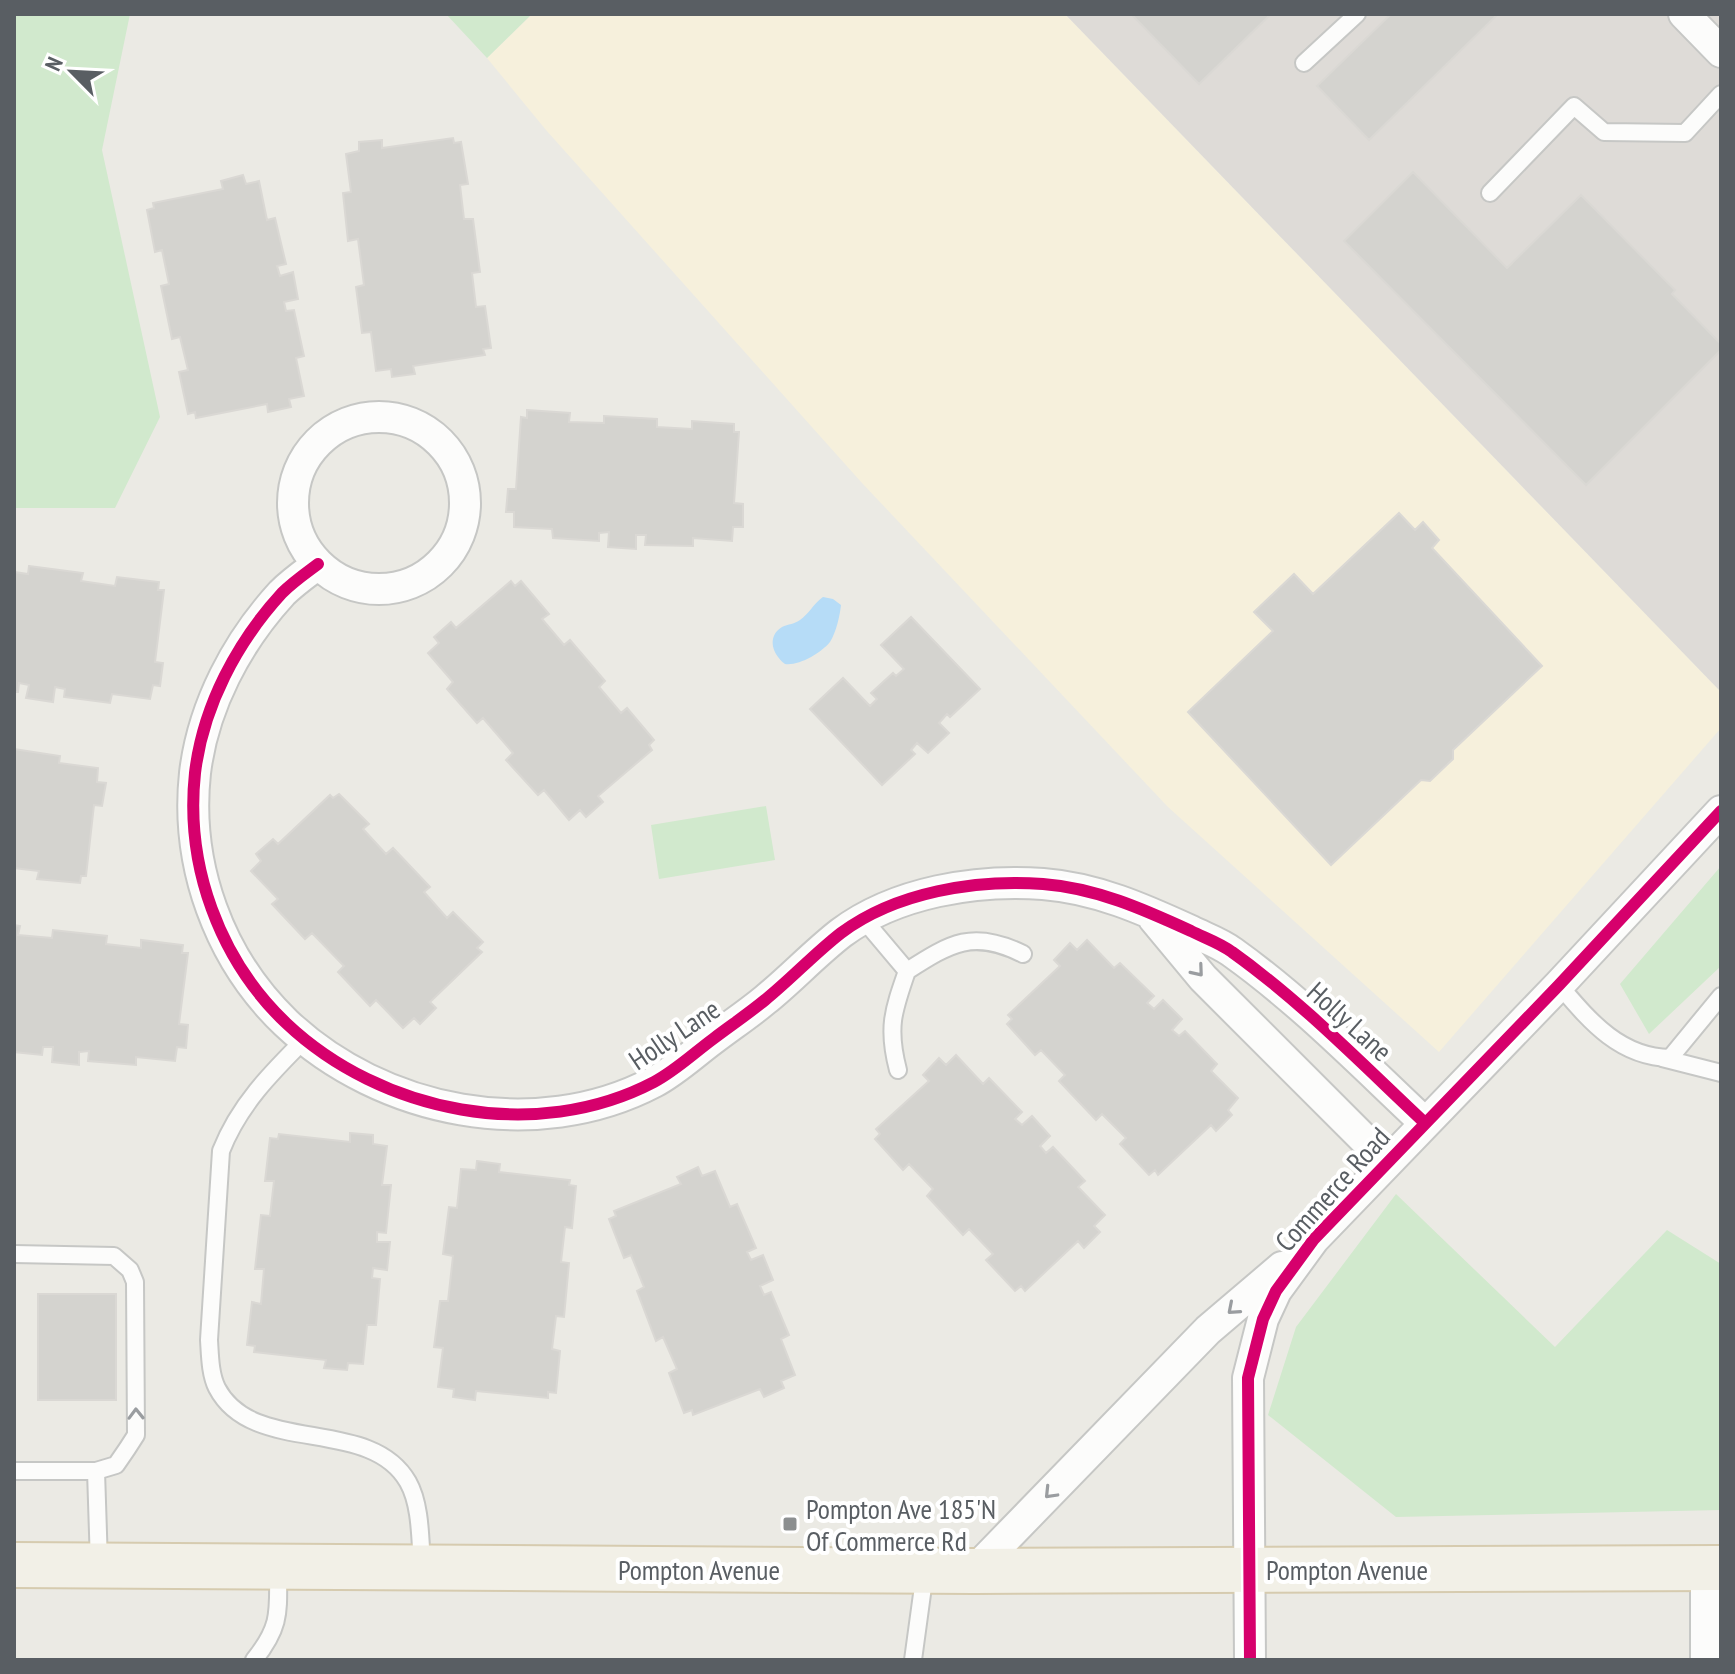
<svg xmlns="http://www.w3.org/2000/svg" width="1735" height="1674" font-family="'PT Sans Narrow',sans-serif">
  <rect width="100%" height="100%" fill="#ebeae4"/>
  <path fill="#f6f0dc" d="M532 14H1065L1721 692V728L1439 1052 1168 807 862 483 546 130 487 58Z"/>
  <path fill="#dedbd7" d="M1065 14H1721V692Z"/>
  <path fill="#d1e9cd" d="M14 14H130L102 150 160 417 115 508H14Z
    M446 14H532L487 58Z
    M766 806 775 860 659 879 651 825Z
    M1721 866V966L1649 1034 1620 984Z
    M1396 1194 1555 1347 1667 1230 1721 1264V1510L1396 1517 1268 1415 1296 1327Z"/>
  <path fill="#b6dcf7" d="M823 597 833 599 841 605C840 615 836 633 830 642 821 653 799 666 785 664 773 655 766 637 782 627 788 624 795 624 800 620 809 614 813 604 823 597Z"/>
  <path fill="#d4d3cf" stroke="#dad8d4" stroke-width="2" d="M1131 14H1271L1199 84Z
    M1391 14H1498L1369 140 1317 86Z
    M453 138 454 143 461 142 468 184 460 185 464 219H473L480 272 472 273 476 307 485 306 491 348 483 349 485 355 413 366 415 374 392 377 391 369 376 371 371 332 362 333 356 287 364 285 358 239 348 241 343 193 351 192 346 154 359 151V142L382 140V148Z
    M1413 172 1507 268 1581 195 1675 290 1672 294 1721 344V350L1586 485 1344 241Z
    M243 175 246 184 259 181 267 220 275 218 286 264 277 266 280 276 293 272 298 299 284 302 286 311 294 310 304 356 296 358 304 396 289 399 291 407 268 412 267 404 196 418 195 412 188 414 179 372 188 370 180 337 172 339 161 286 169 284 162 250 155 252 147 210 154 208 153 203 223 189 221 181Z
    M527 410 570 413 569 422 604 423V416L657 419V427L692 429V421L734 424V432H739L734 503 743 504V527H733L732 541 693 538V546L645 545 646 535H636V549L608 547 609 532 599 533V541L553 538 552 529 514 527V512H506L508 489H516L521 417 527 418Z
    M1399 513 1415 530 1423 522 1439 540 1432 548 1542 666 1453 750V759L1430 781 1421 780 1331 865 1188 712 1273 631 1254 612 1294 574 1313 594Z
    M29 566 83 573 81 581 115 586 117 577 159 582 158 590H164L155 662 163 663 160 686 153 685 150 699 112 694 110 703 64 697 65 689 55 687 53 702 26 698 29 685 19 683 18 692H14V572L28 574Z
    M511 581 515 586 521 581 549 614 542 619 564 645 570 640 605 681 599 687 621 713 627 708 654 740 649 745 652 750 598 796 603 802 586 817 580 810 569 820 544 790 538 795 506 760 513 753 483 718 477 723 447 689 453 682 428 653 439 643 434 637 451 622 456 628Z
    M911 617 980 689 950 717 947 714 939 723 949 733 928 753 917 743 911 750 915 754 882 785 810 709 843 678 870 706 877 699 871 693 893 673 896 676 904 669 881 645Z
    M14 749 60 756 59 763 98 768 97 782 106 783 102 806 94 805 86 876H81L80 883 37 879 39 871 14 868Z
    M339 794 369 824 363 829 386 854 393 848 430 887 424 892 447 918 453 912 483 942 477 948 482 952 430 1002 436 1008 420 1024 414 1018 403 1028 376 1000 370 1006 338 972 344 966 312 933 305 939 272 904 278 899 251 871 261 861 256 854 273 839 278 844 330 795 333 798Z
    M14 925 20 926 18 935 52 938 53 930 107 936 106 944 141 948V940L183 945 182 953H188L179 1024 188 1025 186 1048 177 1047 175 1061 136 1057V1065L88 1061 89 1051 79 1052V1065L52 1062 53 1047H43L42 1055 14 1052Z
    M1087 940 1114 968 1120 963 1154 996 1147 1003 1154 1009 1163 1000 1182 1019 1172 1030 1179 1036 1185 1031 1217 1064 1211 1071 1238 1098 1228 1110 1232 1115 1216 1131 1211 1125 1158 1175 1155 1170 1149 1175 1120 1144 1126 1138 1102 1114 1096 1120 1059 1081 1065 1075 1041 1050 1035 1055 1007 1024 1012 1019 1008 1015 1060 966 1054 960 1070 943 1077 950Z
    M956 1055 983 1084 989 1078 1022 1112 1015 1119 1022 1125 1032 1116 1050 1136 1040 1146 1046 1153 1053 1147 1085 1181 1078 1187 1105 1215 1094 1226 1100 1232 1084 1248 1078 1241 1025 1291 1021 1286 1015 1291 986 1260 993 1254 969 1229 963 1235 927 1196 933 1189 909 1164 903 1170 875 1139 880 1134 876 1129 929 1081 923 1075 939 1058 946 1065Z
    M350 1133 373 1135V1144L387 1146 382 1185H391L386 1233 377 1232V1242H390L387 1270 373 1268 372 1278 380 1279 376 1325H367L363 1364 348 1363 347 1370 324 1368 326 1360 254 1352 255 1346 247 1345 252 1302 261 1304 264 1269H255L261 1215 270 1216 274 1181H265L270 1138 278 1139 279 1134 350 1142Z
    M477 1161 500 1164 499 1172 570 1180 569 1185 576 1186 572 1228 565 1227 561 1262 569 1263 564 1317 556 1316 552 1349 560 1351 556 1393 548 1392V1398L476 1391 475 1400 453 1397 454 1389 438 1387 443 1348 434 1347 440 1301H448L453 1256 443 1254 449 1207 457 1208 461 1169 476 1170Z
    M698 1167 702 1176 715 1171 730 1207 737 1204 756 1248 747 1252 751 1260 763 1255 773 1280 760 1286 764 1295 771 1292 789 1335 781 1339 795 1375 781 1381 784 1388 764 1397 760 1389 693 1415 692 1410 684 1413 669 1373 677 1369 663 1337 656 1341 637 1291 644 1287 631 1255 624 1258 609 1219 616 1216 614 1211 681 1184 677 1177Z
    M38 1294H116V1400H38Z"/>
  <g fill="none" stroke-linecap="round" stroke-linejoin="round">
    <defs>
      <path id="lane" d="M1304 63 1357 14
        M1490 193 1574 106 1604 132 1685 133 1721 94
        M864 920 907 971C893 1011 887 1028 898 1070
        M907 971C951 943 973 929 1023 954
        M1559 985C1589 1020 1619 1057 1670 1058L1721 996
        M305 1039C271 1073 239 1105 221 1151L209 1340C210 1355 210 1374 217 1388 253 1457 370 1415 408 1482 421 1505 420 1539 422 1565
        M1662 1058 1721 1073
        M14 1254 114 1256 130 1270 135 1282 136 1435 127 1449 116 1465 96 1471H14
        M96 1471 99 1564
        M254 1660C282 1625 278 1611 278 1568
        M913 1660 925 1572"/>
      <path id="street" d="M1684 14 1721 52
        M293 503a86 86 0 1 1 172 0a86 86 0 1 1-172 0Z
        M318 564C306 573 293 582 282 593 237 642 203 706 195 773 185 865 219 959 286 1023 381 1113 536 1144 654 1082 675 1071 694 1053 713 1039 730 1026 748 1014 765 1000 791 979 814 954 841 933 896 892 976 879 1043 884 1096 888 1143 909 1191 931 1205 938 1220 943 1232 952 1302 1002 1362 1064 1425 1123
        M1154 919 1203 978 1387 1162
        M974 1571 1208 1330 1282 1267
        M1250 1660 1248 1378 1263 1319 1276 1291 1314 1239 1559 985 1721 811"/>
      <path id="secondary" d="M1713 1568V1660"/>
      <path id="primary" d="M14 1565 974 1571 1721 1568"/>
    </defs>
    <use href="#lane" stroke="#c6c7c5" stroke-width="20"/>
    <use href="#street" stroke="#c6c7c5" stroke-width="34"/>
    <use href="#secondary" stroke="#c6c8c6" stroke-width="48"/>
    <use href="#primary" stroke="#d6cbaf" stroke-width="48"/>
    <use href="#lane" stroke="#fcfcfb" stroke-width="16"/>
    <use href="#street" stroke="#fcfcfb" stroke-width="30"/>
    <use href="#secondary" stroke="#fcfcfb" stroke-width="44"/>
    <use href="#primary" stroke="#f2f0e7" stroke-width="44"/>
    <defs>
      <path id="cycleway" d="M318 564C306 573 293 582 282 593 237 642 203 706 195 773 185 865 219 959 286 1023 381 1113 536 1144 654 1082 675 1071 694 1053 713 1039 730 1026 748 1014 765 1000 791 979 814 954 841 933 896 892 976 879 1043 884 1096 888 1143 909 1191 931 1205 938 1220 943 1232 952 1302 1002 1362 1064 1425 1123
        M1250 1660 1248 1378 1263 1319 1276 1291 1314 1239 1559 985 1721 811"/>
    </defs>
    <use href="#cycleway" stroke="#fff" stroke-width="17"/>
    <use href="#cycleway" stroke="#d6006c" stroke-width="12"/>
  </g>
  <defs><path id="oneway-chevron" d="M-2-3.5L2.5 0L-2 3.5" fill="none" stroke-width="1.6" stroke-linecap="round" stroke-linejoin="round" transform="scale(2)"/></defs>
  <g stroke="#9a9da0">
    <use href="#oneway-chevron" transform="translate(1198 971) rotate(50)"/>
    <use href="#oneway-chevron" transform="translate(1233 1309) rotate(139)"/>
    <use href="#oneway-chevron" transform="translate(136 1414) rotate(-91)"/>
    <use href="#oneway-chevron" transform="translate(1050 1493) rotate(134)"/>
  </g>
  <rect fill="#8c8f90" stroke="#fff" stroke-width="3" x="782" y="1516" width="16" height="16" rx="4"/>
  <g text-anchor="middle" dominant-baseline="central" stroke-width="8" stroke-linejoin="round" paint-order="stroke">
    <g font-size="28" fill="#595e63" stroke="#fff">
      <text transform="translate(1350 1021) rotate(42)">Holly Lane</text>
      <text transform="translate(674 1034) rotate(-34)">Holly Lane</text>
      <text transform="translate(1332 1189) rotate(-48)">Commerce Road</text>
      <text x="699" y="1569">Pompton Avenue</text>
      <text x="1347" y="1569">Pompton Avenue</text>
    </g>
    <g font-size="28" fill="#595e63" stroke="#fff" text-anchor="start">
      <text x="806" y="1508">Pompton Ave 185'N<tspan x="806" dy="32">Of Commerce Rd</tspan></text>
    </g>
  </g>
  <rect width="1735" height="1674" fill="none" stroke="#595e63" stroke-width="32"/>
  <g transform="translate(72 72) rotate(294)" stroke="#ffffff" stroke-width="6" paint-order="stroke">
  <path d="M0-6L14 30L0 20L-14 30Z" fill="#595e63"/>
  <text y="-12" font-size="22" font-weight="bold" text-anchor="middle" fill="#595e63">N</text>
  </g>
</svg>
